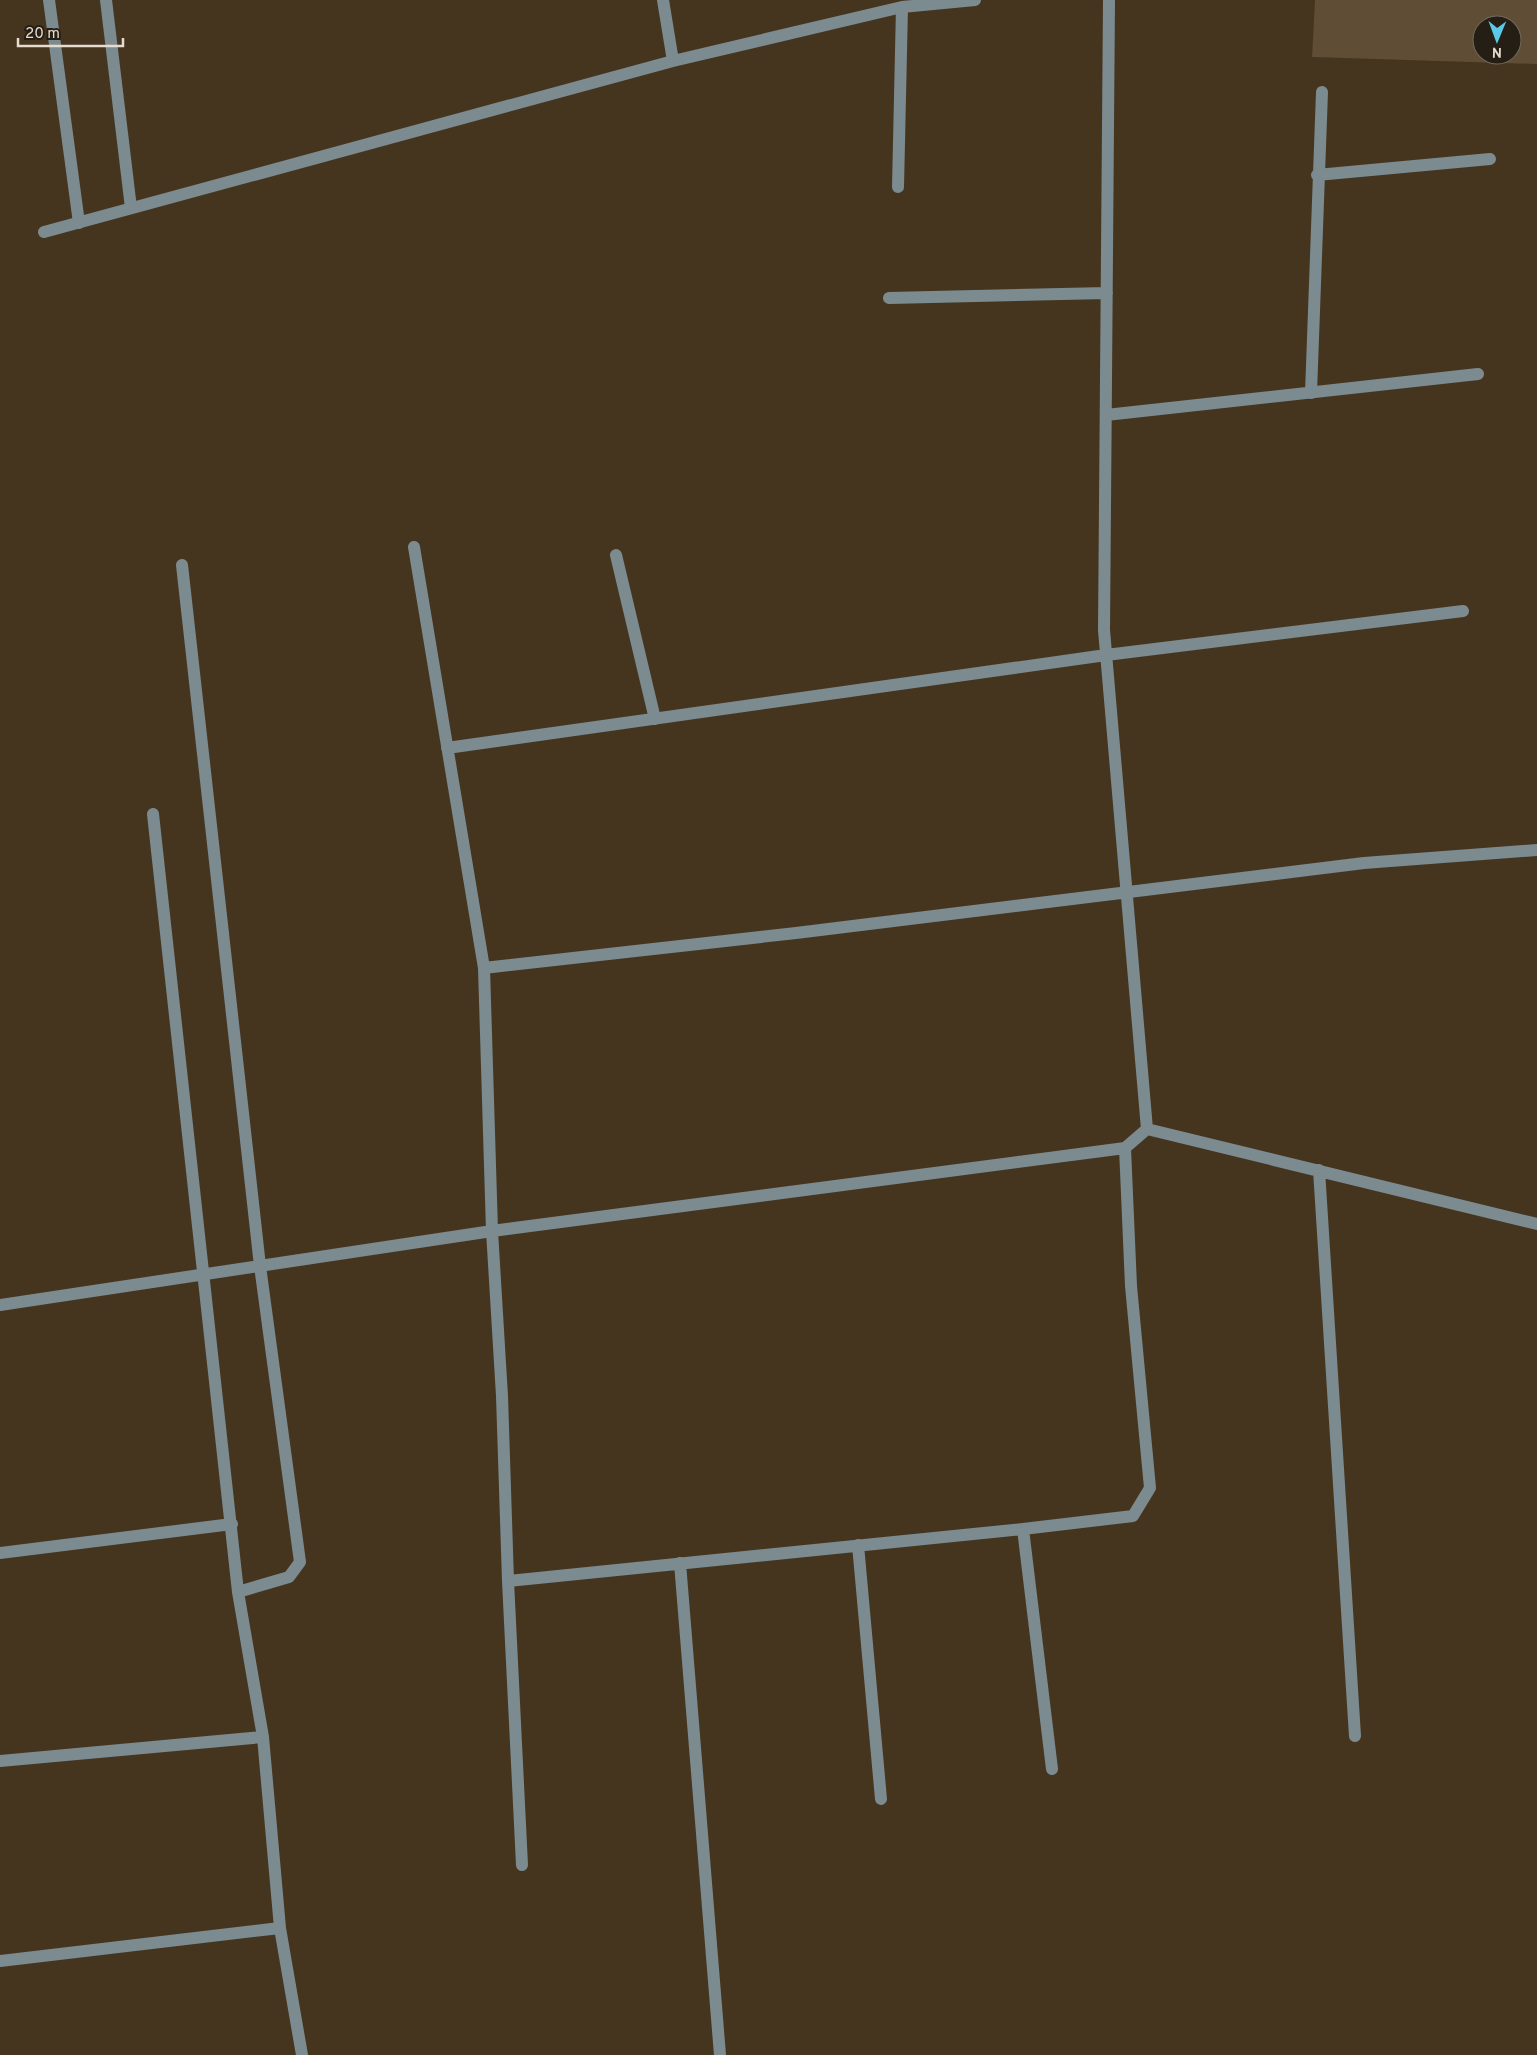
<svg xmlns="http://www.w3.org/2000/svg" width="1537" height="2055" font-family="Overpass,sans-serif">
  <rect width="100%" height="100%" fill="#45351f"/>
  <path fill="#5f4d35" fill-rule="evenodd" d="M1315 0H1537V64L1312 57ZM1482 25H1512V55H1482Z"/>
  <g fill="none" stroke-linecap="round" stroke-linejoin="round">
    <path stroke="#7c8b90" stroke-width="12" d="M49 0 79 223
      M106 0 131 208
      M663 0 673 61
      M1109 0 1104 630 1147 1129
      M1317 175 1490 159
      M898 187 902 7
      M44 232 673 61 902 7 975 0
      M889 298 1107 293
      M1311 393 1322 92
      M1106 415 1478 374
      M414 547 484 968 492 1231 502 1396 508 1581 522 1865
      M616 555 655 719
      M182 565 260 1266 300 1562 289 1577 238 1592
      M447 748 1106 655 1463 611
      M153 814 238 1592 263 1737 280 1928 302 2055
      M484 968 796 933 1364 863 1537 850
      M1319 1170 1355 1736
      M0 1305 492 1231 1125 1148 1147 1129 1537 1224
      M1023 1529 1052 1769
      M858 1545 881 1799
      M0 1553 232 1524
      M680 1563 720 2055
      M508 1581 1023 1529 1133 1516 1150 1488 1131 1286 1125 1148
      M0 1761 263 1737
      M0 1961 280 1928"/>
  </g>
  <g transform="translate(1497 40) rotate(181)"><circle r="24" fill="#251e14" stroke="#726a5e"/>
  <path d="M0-4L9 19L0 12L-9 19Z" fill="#5bc8e7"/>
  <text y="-8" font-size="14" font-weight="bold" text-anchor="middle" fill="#e5dbce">N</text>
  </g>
  <path d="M18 38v8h105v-8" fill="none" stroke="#e5dbce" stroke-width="2.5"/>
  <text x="25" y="38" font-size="15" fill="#e5dbce" stroke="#251e14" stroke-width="4" paint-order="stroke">20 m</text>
</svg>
